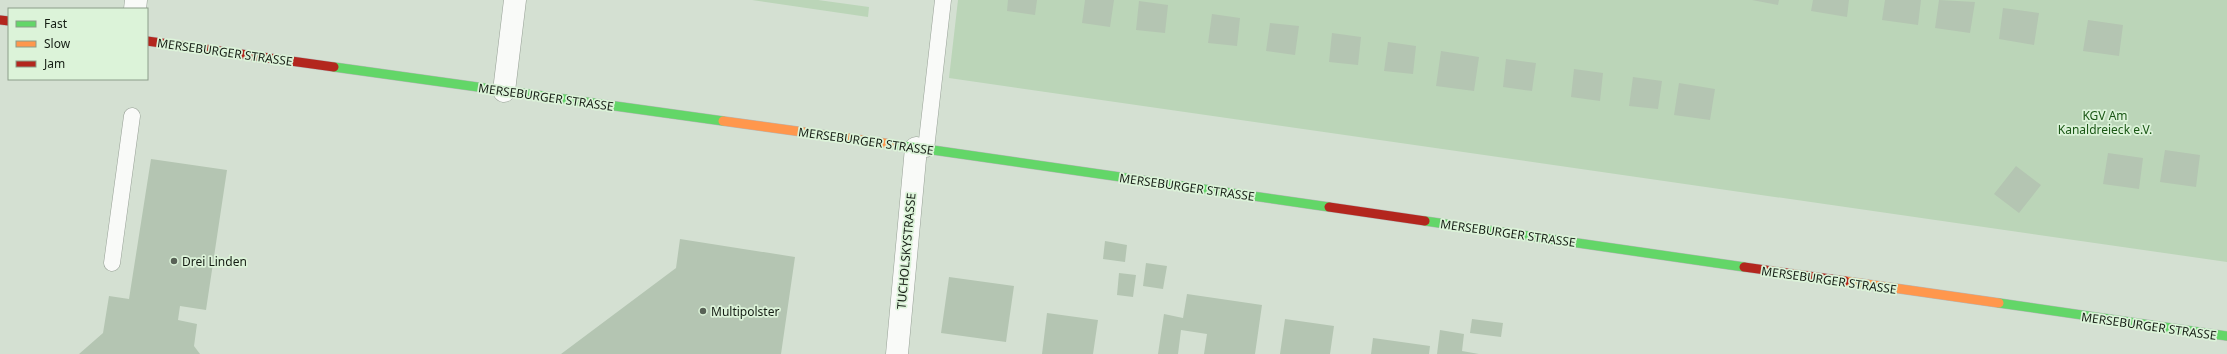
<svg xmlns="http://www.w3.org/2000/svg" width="2227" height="354" font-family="'Noto Sans',sans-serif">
  <rect width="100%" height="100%" fill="#d4e0d2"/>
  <path fill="#bbd5b8" d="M752 0H818L869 7 868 17Z
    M958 0H2227V262L949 78Z"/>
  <path fill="#b4c5b2" d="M1008 0H1037L1035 15 1007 11Z
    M1085 0H1114L1110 27 1082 23Z
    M1752 0H1779L1778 5Z
    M1813 0H1849L1847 17 1811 11Z
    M1885 0H1921L1918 25 1882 20Z
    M1939 0 1975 2 1970 33 1935 28Z
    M1139 1 1168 5 1165 33 1136 30Z
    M2003 8 2039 13 2034 45 1999 39Z
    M1212 14 1240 18 1237 46 1208 43Z
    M2088 20 2123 25 2119 56 2083 51Z
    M1270 23 1299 26 1295 55 1266 51Z
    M1332 33 1361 37 1358 65 1329 62Z
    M1388 42 1416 46 1413 74 1384 71Z
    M1441 51 1479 57 1474 91 1436 86Z
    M1506 59 1536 63 1532 91 1503 87Z
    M1574 69 1603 73 1600 101 1571 97Z
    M1633 77 1662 81 1658 109 1629 106Z
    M1679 83 1715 89 1710 120 1674 115Z
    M2165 150 2200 155 2196 187 2160 182Z
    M2108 153 2143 158 2139 189 2103 184Z
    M151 159 227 170 206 310 180 306 178 320 197 324 194 346 200 354H79L103 333 109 296 129 299Z
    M2016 166 2041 185 2019 213 1994 194Z
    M680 239 795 257 781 354H561L676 268Z
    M1105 241 1127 245 1125 262 1103 259Z
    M1146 263 1167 266 1163 289 1143 286Z
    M1119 273 1136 275 1133 297 1117 295Z
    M949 277 1014 286 1006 342 941 333Z
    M1187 294 1262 305 1255 354H1204L1207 334 1181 330 1178 354H1158L1164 314 1183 318Z
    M1047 313 1098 320 1093 354H1042Z
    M1285 319 1334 326 1330 354H1280Z
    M1472 319 1503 323 1501 337 1470 333Z
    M1440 330 1464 334 1462 351 1479 354H1437Z
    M1373 338 1430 346 1429 354H1371Z"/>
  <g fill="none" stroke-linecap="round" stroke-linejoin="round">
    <defs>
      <path id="lane" d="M926 149 943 0
        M112 263 132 116"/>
      <path id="street" d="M135 9 136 0
        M504 91 515 0
        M897 354 916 148"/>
      <path id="fast" d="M334 67 723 121
        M891 144 1329 207
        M1425 221 1744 267
        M1999 303 2227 336"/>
      <path id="slow" d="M723 121 891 144
        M1845 281 1999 303"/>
      <path id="jam" d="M0 20 9 21
        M147 41 334 67
        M1329 207 1425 221
        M1744 267 1845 281"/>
    </defs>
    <use href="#lane" stroke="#97a096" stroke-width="17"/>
    <use href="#street" stroke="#97a096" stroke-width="23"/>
    <use href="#fast" stroke="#b5b7b7" stroke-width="10"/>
    <use href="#slow" stroke="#b5b7b7" stroke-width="10"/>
    <use href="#jam" stroke="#b5b7b7" stroke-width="10"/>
    <use href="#lane" stroke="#f9faf8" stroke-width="16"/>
    <use href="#street" stroke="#f9faf8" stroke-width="22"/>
    <use href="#fast" stroke="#63d668" stroke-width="9"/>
    <use href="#slow" stroke="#ff974d" stroke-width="9"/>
    <use href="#jam" stroke="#b3261e" stroke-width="9"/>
  </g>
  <g fill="#586156" stroke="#dcf3d9" stroke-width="1.5">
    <circle cx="174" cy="261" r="4"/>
    <circle cx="703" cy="311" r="4"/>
  </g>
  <g text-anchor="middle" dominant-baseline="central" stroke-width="3.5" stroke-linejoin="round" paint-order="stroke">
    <g font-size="12" fill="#151d14" stroke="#dcf3d9">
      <text transform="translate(225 52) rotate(8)">MERSEBURGER STRASSE</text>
      <text transform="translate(546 97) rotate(8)">MERSEBURGER STRASSE</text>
      <text transform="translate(866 141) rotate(8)">MERSEBURGER STRASSE</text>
      <text transform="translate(1187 187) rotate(8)">MERSEBURGER STRASSE</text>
      <text transform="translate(1508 233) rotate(8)">MERSEBURGER STRASSE</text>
      <text transform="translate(906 251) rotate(-85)">TUCHOLSKYSTRASSE</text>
      <text transform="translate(1829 280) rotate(8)">MERSEBURGER STRASSE</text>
      <text transform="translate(2149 326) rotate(8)">MERSEBURGER STRASSE</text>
    </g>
    <g font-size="12" fill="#1a5615" stroke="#dcf3d9">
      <text x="2105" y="115">KGV Am<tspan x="2105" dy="14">Kanaldreieck e.V.</tspan></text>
    </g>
    <g font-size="12" fill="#151d14" stroke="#dcf3d9" text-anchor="start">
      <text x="182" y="261">Drei Linden</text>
      <text x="711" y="311">Multipolster</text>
    </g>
  </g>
  <rect x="8" y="8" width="140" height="72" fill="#dcf3d9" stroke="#8c9d8a"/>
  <rect x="16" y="21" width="20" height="6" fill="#63d668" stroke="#8c9d8a"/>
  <text x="44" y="28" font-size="12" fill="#151d14">Fast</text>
  <rect x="16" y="41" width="20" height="6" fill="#ff974d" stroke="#8c9d8a"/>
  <text x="44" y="48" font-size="12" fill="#151d14">Slow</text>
  <rect x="16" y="61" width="20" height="6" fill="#b3261e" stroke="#8c9d8a"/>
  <text x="44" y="68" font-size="12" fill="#151d14">Jam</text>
</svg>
